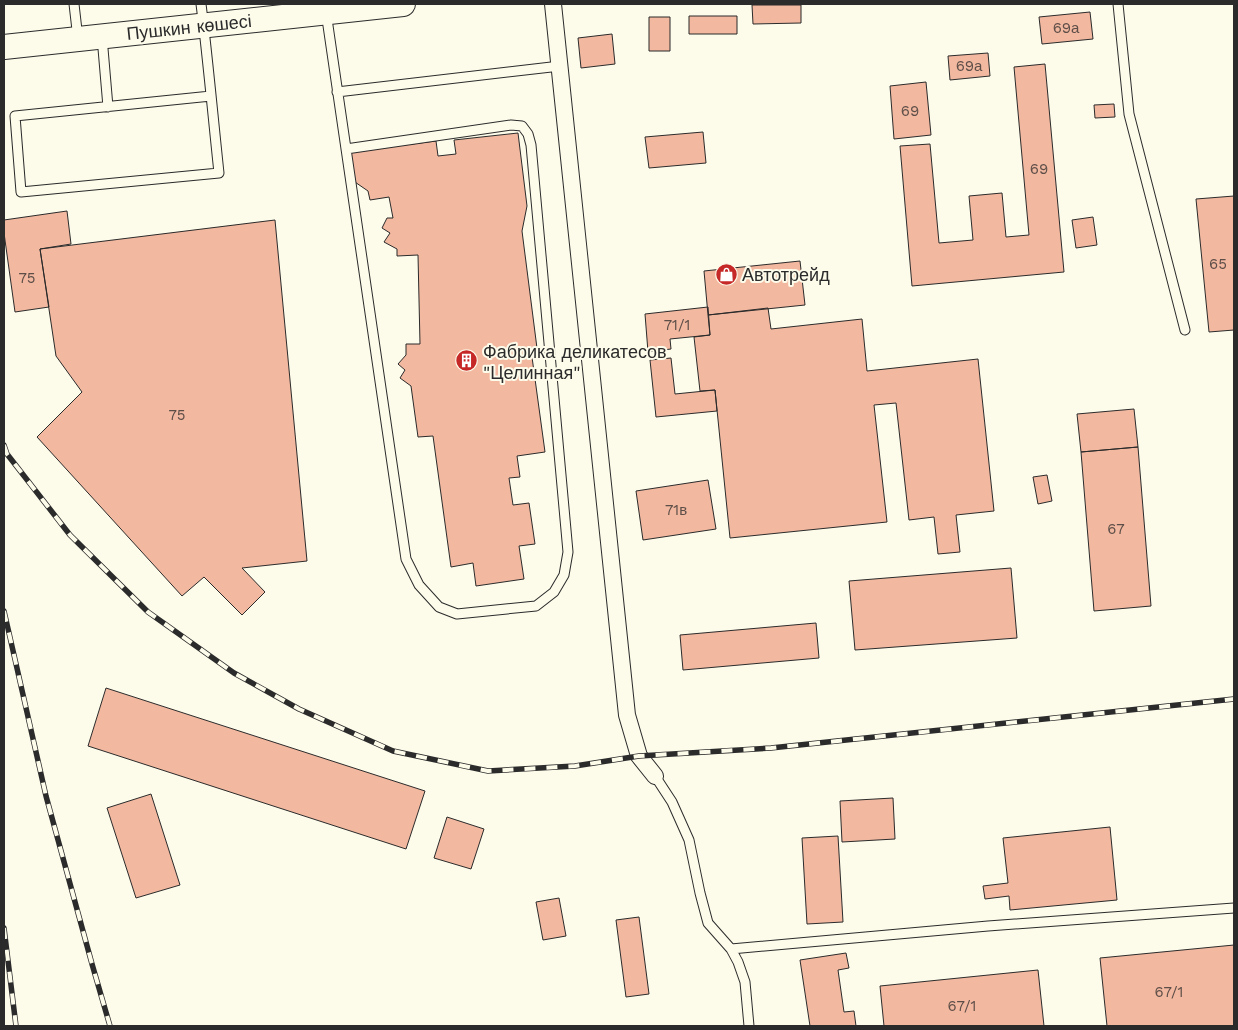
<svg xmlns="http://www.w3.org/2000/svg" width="1238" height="1030" font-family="'Work Sans',sans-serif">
  <rect width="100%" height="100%" fill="#fdfbea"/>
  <path fill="#f2b8a0" stroke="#2b2b2b" d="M752 5H801V23L753 24Z
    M1090 12 1093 39 1042 44 1039 17Z
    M689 16H737V34H689Z
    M649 17H670V51H649Z
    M612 34 615 64 581 68 578 38Z
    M988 53 990 76 950 80 948 56Z
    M1045 64 1064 272 912 286 900 146 930 144 939 243 973 240 969 196 1002 193 1006 237 1029 235 1014 67Z
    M926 82 931 135 894 139 890 86Z
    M1114 104 1115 117 1095 118 1094 105Z
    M703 132 706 163 649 168 645 137Z
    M518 133 527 206 522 231 538 356 532 357 545 452 517 456 520 477 509 478 513 505 529 503 535 544 519 546 524 579 476 586 473 563 451 567 433 436 418 437 411 386 400 378 405 370 398 364 406 355V344H420L418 255 397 256V249L384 242 390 233 382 228 387 218H393L389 197 370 200 368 191 352 180 347 152 436 141 438 156 456 154 454 140Z
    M1234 196V330L1209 332 1196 199Z
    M67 211 71 244 40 249 49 307 15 312 4 233V220Z
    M1093 217 1097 245 1076 248 1072 220Z
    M275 220 307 561 242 568 265 592 242 615 204 577 182 596 37 437 82 392 56 356 40 249Z
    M800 261 805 305 708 315 704 271Z
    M708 307 710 335 670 339 671 349 648 352 645 314Z
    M768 308 771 329 862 319 867 371 978 359 994 511 956 515 960 552 938 554 934 517 909 520 896 403 874 405 887 522 730 538 715 390 700 391 694 337 710 335 708 315Z
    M671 358 675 394 715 390 717 411 656 417 650 360Z
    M1134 409 1138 447 1081 452 1077 414Z
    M1138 447 1151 606 1094 611 1081 452Z
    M1047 475 1052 501 1038 504 1033 477Z
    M708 480 716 529 643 540 636 491Z
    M1011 568 1017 638 855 650 849 581Z
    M816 623 819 658 683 670 680 635Z
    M106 688 425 791 406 849 88 746Z
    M151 794 180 885 136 898 107 808Z
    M893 798 895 839 842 842 840 801Z
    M447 817 484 829 471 869 434 858Z
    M1110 827 1117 900 1010 910 1009 896 985 899 983 886 1008 883 1003 838Z
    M838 836 843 922 807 924 802 838Z
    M559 898 566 936 543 940 536 902Z
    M639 917 649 994 626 997 616 920Z
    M1234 945V1026H1107L1100 958Z
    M846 953 849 968 838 970 844 1012 854 1011 856 1026H810L800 960Z
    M1038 970 1044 1026H884L880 986Z"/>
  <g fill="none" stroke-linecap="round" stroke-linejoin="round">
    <defs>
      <path id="lane" d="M74 4 78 39
        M201 4C208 60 213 117 219 173L21 192 15 116 211 96
        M1118 4 1129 114 1185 330
        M326 12 406 559 419 585 439 607 457 614 536 606 554 592 564 575 568 552 531 145 528 134 522 126 511 125 346 149
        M102 37 108 107
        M337 92 560 66
        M655 776 672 802 689 840 700 893 708 923 731 949 988 926 1234 908
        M731 949 738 962 745 982 749 1026"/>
      <path id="street" d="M553 4 627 715 639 756 655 776"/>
      <path id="secondary" d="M4 47 403 4"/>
    </defs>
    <use href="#lane" stroke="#2b2b2b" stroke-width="11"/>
    <use href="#street" stroke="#2b2b2b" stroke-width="18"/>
    <use href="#secondary" stroke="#2b2b2b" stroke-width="26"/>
    <use href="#lane" stroke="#fdfbea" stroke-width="9"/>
    <use href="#street" stroke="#fdfbea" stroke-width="16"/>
    <use href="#secondary" stroke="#fdfbea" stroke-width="24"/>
    <defs>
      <path id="rail" d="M4 445 7 454 70 535 148 612 234 673 299 709 393 751 488 771 575 766 639 756 771 748 1234 699
        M4 611 46 796 92 964 110 1026
        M4 928 16 1026"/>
    </defs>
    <use href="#rail" stroke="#2b2b2b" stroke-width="5.5"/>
    <use href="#rail" stroke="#fdfbea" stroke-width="4" stroke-dasharray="11" stroke-linecap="butt"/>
  </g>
  <defs>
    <symbol id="shop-disc" viewBox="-11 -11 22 22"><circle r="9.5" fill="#c62828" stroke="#fdfbea"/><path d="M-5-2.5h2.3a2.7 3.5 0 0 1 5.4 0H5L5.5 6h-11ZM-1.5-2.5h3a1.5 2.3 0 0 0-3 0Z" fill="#fff"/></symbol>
    <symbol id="building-disc" viewBox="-11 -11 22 22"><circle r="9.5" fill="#c62828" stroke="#fdfbea"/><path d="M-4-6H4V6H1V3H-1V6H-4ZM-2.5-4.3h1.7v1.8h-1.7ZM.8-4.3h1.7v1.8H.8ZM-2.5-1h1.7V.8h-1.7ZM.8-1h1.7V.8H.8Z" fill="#fff"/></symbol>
  </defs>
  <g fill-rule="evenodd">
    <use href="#shop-disc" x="714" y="262" width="25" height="25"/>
    <use href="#building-disc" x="454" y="348" width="25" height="25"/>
  </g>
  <g text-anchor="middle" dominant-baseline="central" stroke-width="4" stroke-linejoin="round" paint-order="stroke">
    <g font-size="15" fill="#5d4e48">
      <text x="1066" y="28">69а</text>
      <text x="969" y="66">69а</text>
      <text x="910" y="111">69</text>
      <text x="1039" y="169">69</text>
      <text x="1218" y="264">65</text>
      <text x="27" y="278">75</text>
      <text x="677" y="325">71/1</text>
      <text x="177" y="415">75</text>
      <text x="676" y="510">71в</text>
      <text x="1116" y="529">67</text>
      <text x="1169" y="992">67/1</text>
      <text x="962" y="1006">67/1</text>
    </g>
    <g font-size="18" fill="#2b2b2b" stroke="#fdfbea">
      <text transform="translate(189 27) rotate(-6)">Пушкин көшесі</text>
    </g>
    <g font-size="18" fill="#2b2b2b" stroke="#fdfbea" text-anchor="start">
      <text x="742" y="274">Автотрейд</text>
      <text x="483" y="351">Фабрика деликатесов<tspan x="483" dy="21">"Целинная"</tspan></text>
    </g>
  </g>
  <rect width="1238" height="1030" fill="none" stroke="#2b2b2b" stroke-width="10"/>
</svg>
